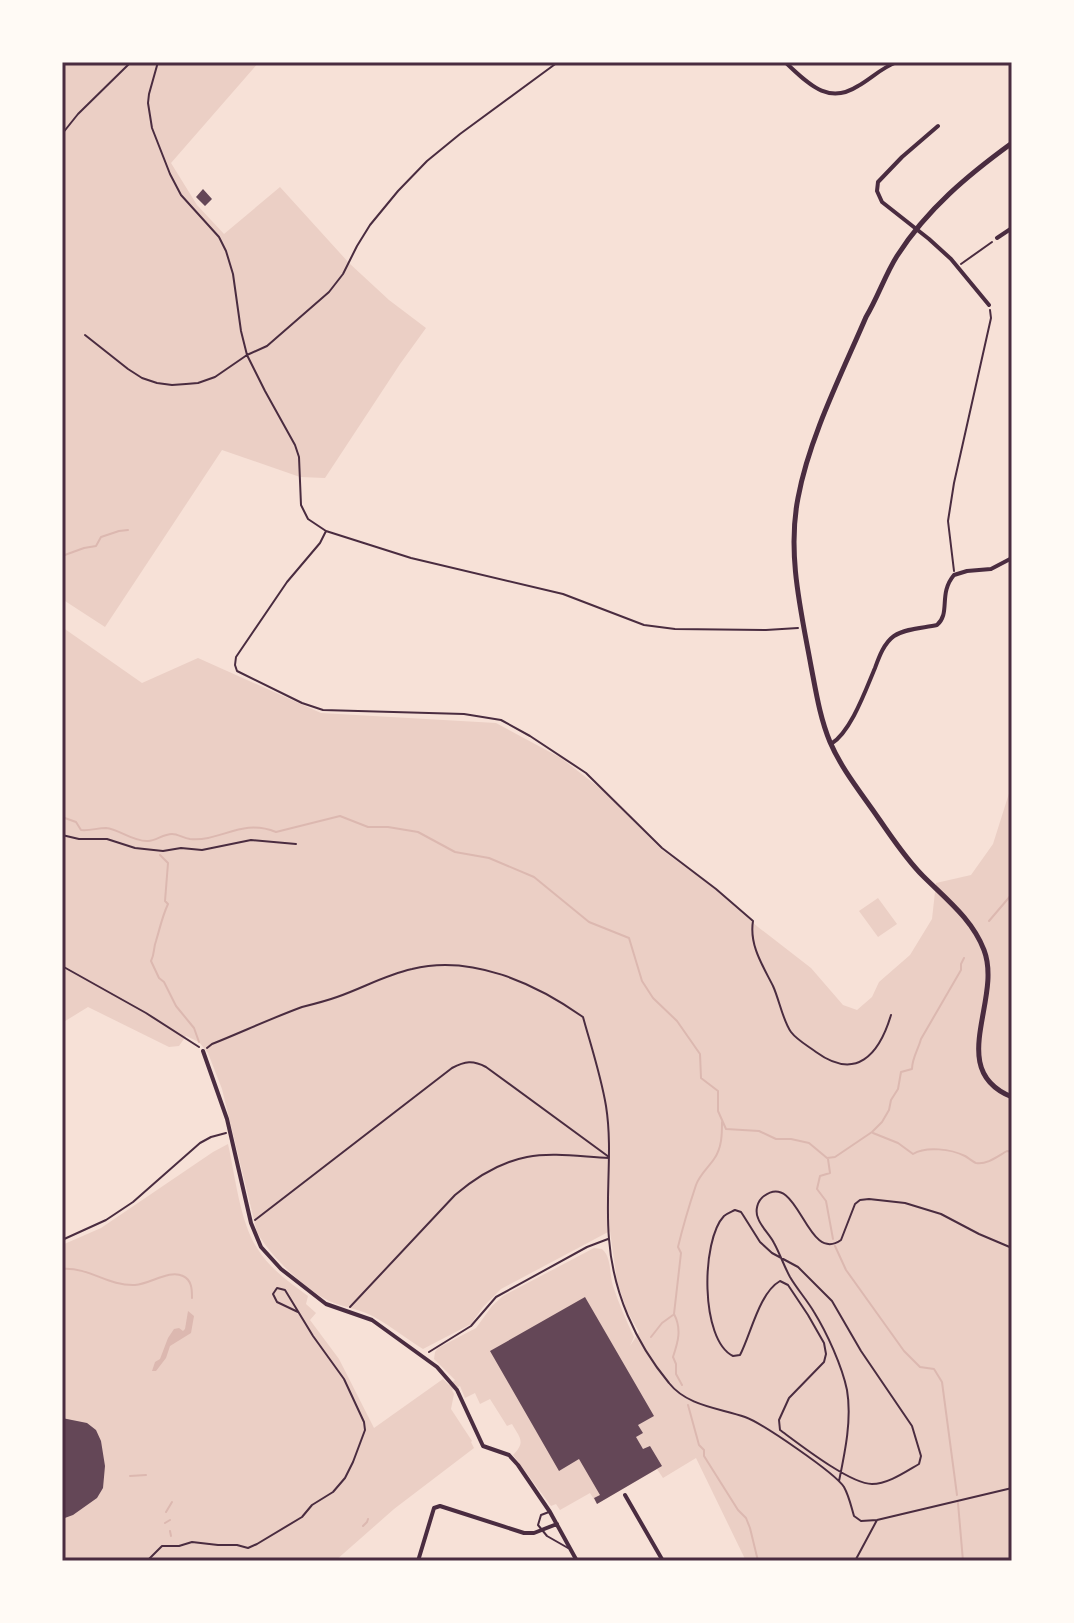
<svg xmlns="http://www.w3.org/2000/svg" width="1074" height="1623" font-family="'Libre Baskerville',serif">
  <rect width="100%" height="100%" fill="#f7e1d7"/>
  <path fill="#ebcfc5" d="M62 62H259L171 163 197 205 224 234 280 187 349 263 389 300 426 328 400 364 325 478 300 477 222 450 105 627 65 601 62 604Z
    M62 627 142 683 198 658 321 713 496 723 561 758 601 789 662 850 711 886 758 927 811 968 843 1005 857 1010 872 997 879 982 910 955 932 919 936 883 971 875 993 844 1012 784V1561H746L696 1458 663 1478 657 1469 597 1504 590 1493 560 1510 556 1504 551 1506 513 1455C526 1442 520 1438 512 1424L507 1426 490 1399 480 1404 475 1393 465 1398 460 1386 452 1390 454 1394 451 1409 472 1441 471 1442 474 1448 394 1509 335 1561H62V1245L101 1228 213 1152 228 1144C235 1175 240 1222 257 1248 269 1268 289 1282 308 1296L306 1304 316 1313 310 1320 339 1359 374 1428 443 1379 449 1385 455 1380 434 1359 435 1352 438 1348 476 1328 492 1306 503 1296 594 1248 602 1249C612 1258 609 1273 613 1286 619 1304 626 1320 634 1337L630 1346 639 1332 627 1311 617 1281 610 1231 501 1289 483 1307 471 1324 423 1349C407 1339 392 1327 376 1318 362 1309 344 1308 329 1301 306 1290 269 1255 257 1232L222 1089 208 1053 199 1042 186 1036 179 1046 169 1047 88 1007 62 1023Z
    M878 898 897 924 878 937 859 911Z"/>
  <path fill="#dcb8b0" d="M188 1311 194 1316 191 1333 170 1346 166 1358 156 1371H152L155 1362 160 1359 168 1338 174 1329 179 1328 183 1331 185 1329Z"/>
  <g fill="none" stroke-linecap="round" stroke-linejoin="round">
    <path stroke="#dcb8b0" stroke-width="2" d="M62 556 84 548 96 546 101 537 119 531 128 530
      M62 817 76 822 81 830C90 831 97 828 106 828 119 829 133 842 148 841 156 841 163 834 172 834 178 834 183 838 190 839 221 842 241 818 276 832L340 816 368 827H388L418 832 455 852 489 858 534 877 589 922 629 938 642 981 653 998 677 1021 700 1054 701 1078 718 1091V1111L726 1129 759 1131 776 1139H791L809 1143 827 1158 835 1157 872 1132 882 1122 889 1110 891 1100 898 1089 901 1072 912 1069C912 1058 918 1050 921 1039L961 970V964L964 958
      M160 855 168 863 165 901 168 904C162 917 160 928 156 941 153 949 155 953 151 961L159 978 164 982 176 1006 194 1028 199 1042
      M989 921 1012 894
      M873 1133 898 1143 913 1154C926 1146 951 1149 965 1156 967 1157 973 1162 976 1163 987 1165 998 1156 1007 1151L1012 1152
      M828 1159 830 1173 820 1176 817 1189 826 1201 833 1239
      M835 1246 846 1270 904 1351 920 1367 934 1369 942 1382 957 1495
      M62 1269C90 1267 107 1286 135 1285 151 1284 169 1269 183 1276 192 1280 192 1290 192 1298
      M651 1337 662 1323 673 1315
      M682 1385 676 1374V1364L673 1357C678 1342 682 1329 674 1314L681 1253 678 1247C683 1226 689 1206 696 1185 700 1174 708 1168 714 1159 722 1148 722 1134 722 1122
      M688 1405 699 1445 704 1450V1456L738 1510 746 1518 750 1528 758 1561
      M130 1476 146 1475
      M958 1503 963 1561
      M166 1512 172 1502
      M165 1523 170 1520
      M363 1526 367 1522 368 1519
      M170 1531 171 1536"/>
  </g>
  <path fill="#644757" d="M203 189 212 199 205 206 196 197Z
    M585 1297 654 1416 638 1425 643 1433 636 1437 643 1449 650 1446 662 1466 597 1504 594 1498 600 1495 579 1459 559 1471 490 1351Z
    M62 1418 87 1423 96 1430 101 1441 105 1466 103 1488 97 1498 73 1515 62 1519Z"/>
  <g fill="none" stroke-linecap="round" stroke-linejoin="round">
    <path stroke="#4a2c40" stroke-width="2" d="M158 62 149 94 148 103 152 128 170 174 181 195 219 237 226 251 233 274 241 331 247 355 265 391 295 445 299 457 301 505 308 519 326 531 411 558 563 594 644 625 675 629 766 630 798 628
      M62 134 78 114 131 62
      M961 264 992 242
      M85 335 128 369 142 378 157 383 172 385 186 384 198 383 215 377 247 355 267 346 329 292 343 274 357 246 370 225 398 191 427 161 460 134 558 62
      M326 531 320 543 287 582 236 657 235 665 237 671 302 703 323 710 464 714 501 720 530 736 586 773 662 848 716 889 753 921C749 945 763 966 773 986 779 999 783 1021 791 1032 797 1040 808 1046 816 1052 856 1081 879 1055 891 1015
      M954 571 948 521 954 483 991 318 990 310
      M62 835 79 839H107L135 848 163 851 181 848 202 850 251 840 296 844
      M62 966 146 1013 199 1047
      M207 1048 212 1044C242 1032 272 1018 302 1007 314 1004 326 1001 337 997 363 988 385 975 412 969 471 954 535 983 583 1017 591 1046 601 1076 606 1106 613 1150 605 1195 609 1239 613 1292 635 1342 669 1383 687 1406 719 1408 745 1417 762 1423 835 1473 844 1487 849 1496 851 1506 854 1516L861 1521 877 1520 1012 1488
      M735 1210 741 1212 743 1215 760 1242 772 1253 798 1267 832 1301 861 1351 912 1426 921 1456 919 1464C905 1472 888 1484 872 1484 850 1484 799 1444 780 1430L779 1420 789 1398 824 1362 826 1354 824 1343 808 1315 788 1285 780 1281C759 1293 751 1334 740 1355L733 1356C700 1340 701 1240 724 1216 728 1213 731 1212 735 1210Z
      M255 1220 452 1068C465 1061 473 1060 486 1067L609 1157
      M62 1240 106 1220 133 1202 200 1143 211 1137 226 1133
      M350 1307 455 1195C475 1178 501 1162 527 1157 553 1152 583 1157 609 1158
      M429 1352 471 1326 496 1297 587 1247 608 1239
      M839 1481C845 1452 852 1419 847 1390 842 1366 827 1333 814 1312 807 1300 797 1289 790 1277 784 1266 780 1254 774 1243 770 1235 761 1227 758 1218 755 1211 757 1201 764 1196 799 1170 806 1265 841 1240L855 1204 860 1200 869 1199 905 1203 941 1214 979 1234 1012 1248
      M855 1561 877 1520"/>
    <path stroke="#4a2c40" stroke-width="2" d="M549 1512 541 1515 538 1525 547 1536 568 1548
      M147 1561 162 1546H179L192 1542 218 1545H237L248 1548 257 1544 302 1517 312 1505 333 1492 345 1478 353 1462 365 1430 364 1422 344 1379 313 1336 285 1290 277 1288 273 1294 277 1302 298 1312"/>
    <path stroke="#4a2c40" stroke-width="4" d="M785 62C807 82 827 106 858 86 872 78 881 68 897 62
      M938 126 902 157 878 182 877 191 882 202 929 239 951 259 989 305
      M997 238 1012 228
      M831 744C851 732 866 689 875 668 879 657 884 643 894 636 906 628 924 628 937 625 951 613 938 594 954 575L967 571 991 569 1012 558
      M203 1051 227 1119 251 1223 261 1247 281 1269 326 1304 372 1320 437 1367 457 1390 483 1446 509 1455 518 1465 550 1512 577 1561
      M625 1495 663 1561
      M418 1561 434 1508 440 1506 524 1533H534L557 1524"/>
    <path stroke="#4a2c40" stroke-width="5" d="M1012 143C968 175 927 209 897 256 885 275 878 297 866 317 842 373 809 438 798 498 787 554 801 611 811 666 816 692 820 718 830 742 842 770 862 794 879 819 893 839 906 859 923 876 946 899 972 919 984 950 1003 1000 945 1070 1012 1097"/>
  </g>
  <rect width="1074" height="1623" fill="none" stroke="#fffaf5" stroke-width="128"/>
  <rect x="64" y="64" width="946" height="1495" fill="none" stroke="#4a2c40" stroke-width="3"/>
</svg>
